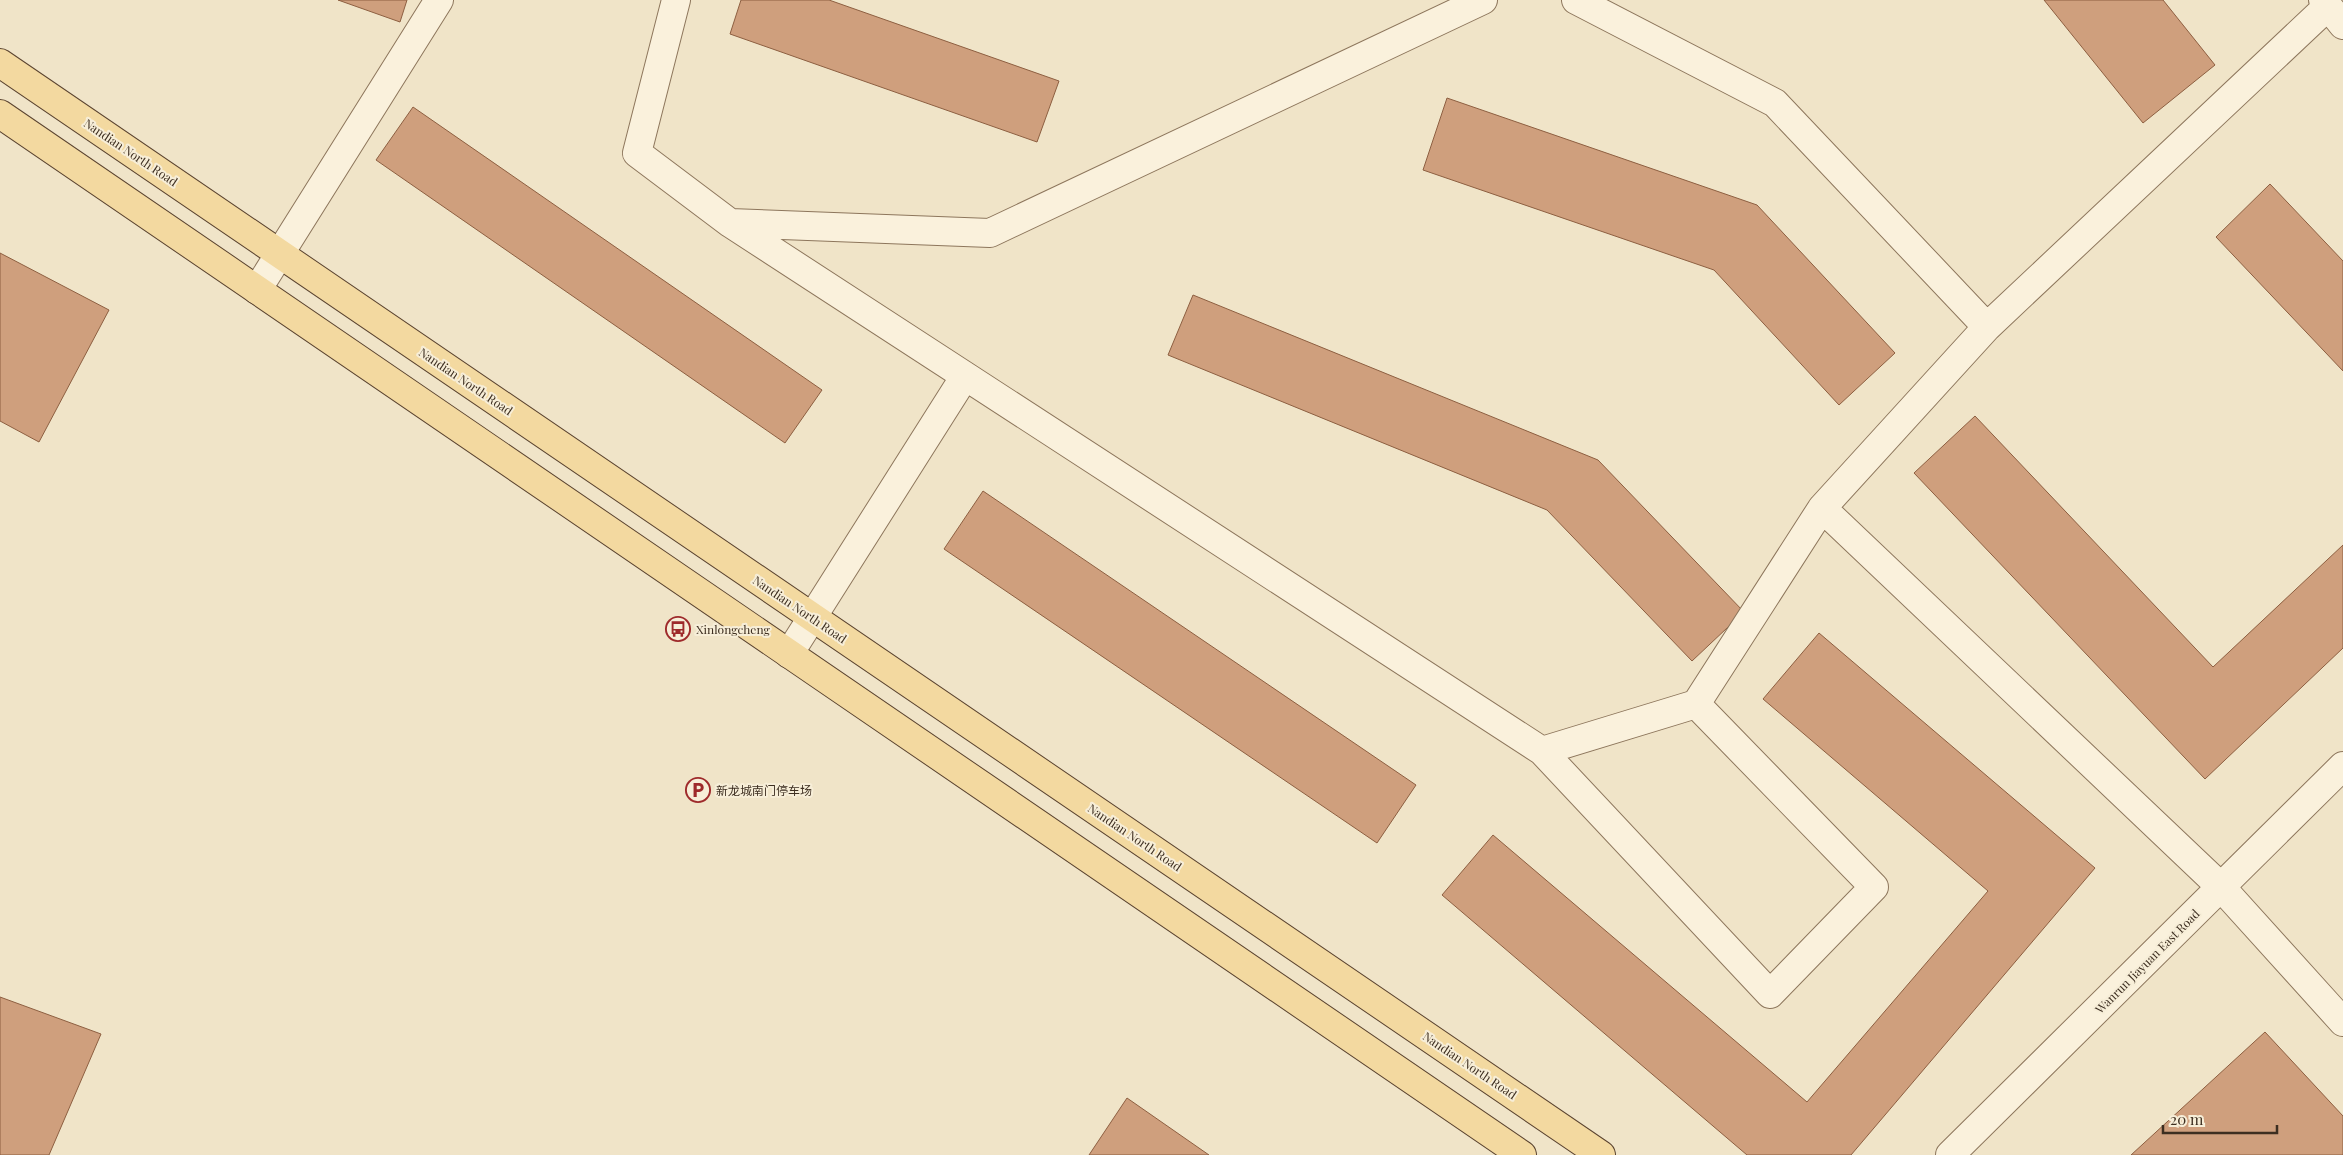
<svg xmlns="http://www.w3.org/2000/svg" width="2343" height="1155" font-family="'Playfair Display','Noto Sans SC',serif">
  <rect width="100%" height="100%" fill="#f0e4c8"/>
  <path fill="#cf9f7d" stroke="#8d5f41" d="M338 0H407L400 22Z
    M741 0H829L1059 81 1037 142 730 34Z
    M2044 0H2163L2215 65 2143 123Z
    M1447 98 1757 205 1895 353 1839 405 1714 270 1423 170Z
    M413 107 822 390 785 443 376 160Z
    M2270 184 2343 261V371L2216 237Z
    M0 253 109 310 39 442 0 421Z
    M1193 295 1598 460 1744 612 1692 661 1547 510 1168 355Z
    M1975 416 2213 667 2343 545V648L2205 779 1914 473Z
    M983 491 1416 785 1377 843 944 549Z
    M1819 633 2095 868 1851 1155H1747L1442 895 1493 835 1807 1102 1988 891 1763 699Z
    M0 997 101 1034 49 1155H0Z
    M2265 1032 2343 1116V1155H2131Z
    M1127 1098 1209 1155H1089Z"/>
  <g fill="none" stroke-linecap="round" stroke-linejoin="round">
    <defs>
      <path id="minor" d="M676 0 637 153 730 223 1542 751 1696 704 1822 508
        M1576 0 1775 103 1987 327
        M2323 0 2343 25
        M2328 6 1987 327 1822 508 2221 887 2343 1022
        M730 223 990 233 1483 0
        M257 290 439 0
        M789 654 965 376
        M1542 751 1770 994 1874 887 1696 704
        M1950 1155 2343 766"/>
      <path id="major" d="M0 63 1601 1155
        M0 114 1522 1155"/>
    </defs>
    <use href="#minor" stroke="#8d765c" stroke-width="30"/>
    <use href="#major" stroke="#5b4430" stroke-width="30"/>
    <use href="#minor" stroke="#faf1dc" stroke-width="28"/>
    <use href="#major" stroke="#f3d9a0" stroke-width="28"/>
  </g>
  <defs>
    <symbol id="bus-ring" viewBox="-11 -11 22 22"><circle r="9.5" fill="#f7eed8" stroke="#9e2a2b" stroke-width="1.5"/><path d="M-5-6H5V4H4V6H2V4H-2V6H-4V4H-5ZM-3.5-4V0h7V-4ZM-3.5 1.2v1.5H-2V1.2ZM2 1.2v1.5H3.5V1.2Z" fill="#9e2a2b"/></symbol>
    <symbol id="parking-ring" viewBox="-11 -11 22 22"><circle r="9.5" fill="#f7eed8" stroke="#9e2a2b" stroke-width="1.5"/><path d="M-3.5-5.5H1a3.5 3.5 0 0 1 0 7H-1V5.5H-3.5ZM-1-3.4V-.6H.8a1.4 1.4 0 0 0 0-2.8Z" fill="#9e2a2b"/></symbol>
  </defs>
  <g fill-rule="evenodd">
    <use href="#bus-ring" x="664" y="615" width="28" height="28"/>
    <use href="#parking-ring" x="684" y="776" width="28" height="28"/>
  </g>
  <g text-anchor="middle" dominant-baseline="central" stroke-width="4" stroke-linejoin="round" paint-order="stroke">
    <g font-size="12" fill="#3d2e20" stroke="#f7eed8">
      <text transform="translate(131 152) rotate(34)">Nandian North Road</text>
      <text transform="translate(466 381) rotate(34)">Nandian North Road</text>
      <text transform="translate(800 609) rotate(34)">Nandian North Road</text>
      <text transform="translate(1135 837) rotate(34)">Nandian North Road</text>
      <text transform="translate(2147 961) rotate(-45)">Wanrun Jiayuan East Road</text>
      <text transform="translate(1470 1065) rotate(34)">Nandian North Road</text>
    </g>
    <g font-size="12" fill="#3d2e20" stroke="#f7eed8" text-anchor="start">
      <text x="696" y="629">Xinlongcheng</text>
      <text x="716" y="790">新龙城南门停车场</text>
    </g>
  </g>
  <path d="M2163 1125v8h114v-8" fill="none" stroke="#3d2e20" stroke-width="2.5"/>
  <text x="2170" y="1125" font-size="15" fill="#3d2e20" stroke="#f7eed8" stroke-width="4" paint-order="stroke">20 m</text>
</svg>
